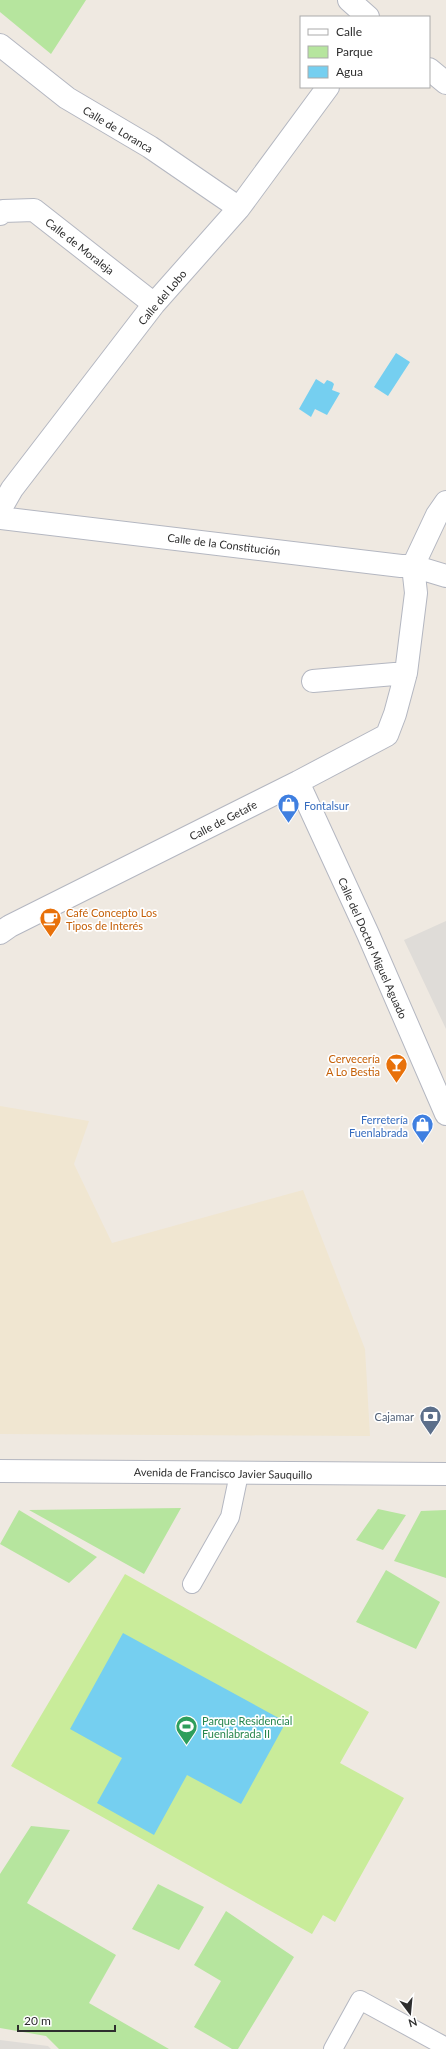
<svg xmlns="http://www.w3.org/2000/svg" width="446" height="2049" font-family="Lato,sans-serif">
  <rect width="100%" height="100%" fill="#efe9e1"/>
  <path fill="#f0e6d1" d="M0 1106 89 1121 74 1164 112 1243 303 1190 365 1349 370 1436 0 1434Z"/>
  <path fill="#b6e59e" d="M0 0H86L51 54 0 12Z
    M181 1508 144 1574 29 1510Z
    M378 1509 406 1515 383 1550 356 1540Z
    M19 1510 97 1557 69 1583 0 1544Z
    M446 1510V1578L394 1561 421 1511Z
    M386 1570 440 1602 416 1649 356 1622Z
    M31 1826 70 1830 27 1903 116 1955 89 2003 169 2049H59L46 2036 0 2028V1874Z
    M158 1884 204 1907 179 1950 132 1929Z
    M226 1911 294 1957 238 2049H232L194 2027 221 1981 194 1965Z"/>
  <path fill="#c9ec9a" d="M125 1574 369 1712 340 1763 404 1798 335 1922 323 1915 312 1934 11 1766Z"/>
  <path fill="#dfdcd8" d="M446 921V1029L404 940Z
    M0 2040 48 2046 51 2049H0Z"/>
  <path fill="#75cff0" d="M396 353 410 362 388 396 374 387Z
    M316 379 324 384 327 380 332 382 334 384 332 390 340 393 327 415 315 409 311 417 299 409Z
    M123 1633 286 1722 241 1804 187 1775 154 1835 97 1803 122 1758 70 1729Z"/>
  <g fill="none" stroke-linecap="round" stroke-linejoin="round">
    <defs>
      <path id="lane" d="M192 1584 230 1517 239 1474
        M333 2049 360 2000 446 2047"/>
      <path id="street" d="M0 45 67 98 150 147 239 208
        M0 214 3 211 34 210 154 304
        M0 510 12 489 154 304 239 208 328 87
        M0 518 401 566H413L446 576
        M313 681 406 673
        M298 782 368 934 446 1114
        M0 933 10 926 298 782 387 735 395 714 406 673 416 593 413 566 437 515 446 502"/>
      <path id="secondary" d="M349 0 368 17
        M429 69 446 83
        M0 1471 446 1474"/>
    </defs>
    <use href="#lane" stroke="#b4b7c1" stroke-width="20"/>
    <use href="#street" stroke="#b4b7c1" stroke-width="24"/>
    <use href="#secondary" stroke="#b4b7c1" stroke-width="24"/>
    <use href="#lane" stroke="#fff" stroke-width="18"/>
    <use href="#street" stroke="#fff" stroke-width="22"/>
    <use href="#secondary" stroke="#fff" stroke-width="22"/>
  </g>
  <defs>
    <symbol id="shop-pin" viewBox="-11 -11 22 30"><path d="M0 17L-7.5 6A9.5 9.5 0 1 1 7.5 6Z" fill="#3f7fe0" stroke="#fff"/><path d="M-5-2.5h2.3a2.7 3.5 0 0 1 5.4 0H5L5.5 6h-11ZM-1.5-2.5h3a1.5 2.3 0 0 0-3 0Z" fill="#fff"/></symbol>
    <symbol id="cafe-pin" viewBox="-11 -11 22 30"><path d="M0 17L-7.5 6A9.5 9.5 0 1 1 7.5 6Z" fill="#e8710a" stroke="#fff"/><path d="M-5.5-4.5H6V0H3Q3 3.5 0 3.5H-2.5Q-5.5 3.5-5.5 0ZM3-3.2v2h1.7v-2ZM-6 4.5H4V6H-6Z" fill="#fff"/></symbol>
    <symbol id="bar-pin" viewBox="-11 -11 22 30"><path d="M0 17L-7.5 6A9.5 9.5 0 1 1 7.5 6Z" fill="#e8710a" stroke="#fff"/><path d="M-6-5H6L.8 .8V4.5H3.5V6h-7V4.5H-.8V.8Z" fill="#fff"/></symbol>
    <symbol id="bank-pin" viewBox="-11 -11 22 30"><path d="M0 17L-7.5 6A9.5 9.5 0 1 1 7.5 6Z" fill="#5c6f8a" stroke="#fff"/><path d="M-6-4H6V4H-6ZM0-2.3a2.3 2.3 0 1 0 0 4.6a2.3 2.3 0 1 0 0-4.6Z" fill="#fff"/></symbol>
    <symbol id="stadium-pin" viewBox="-11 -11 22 30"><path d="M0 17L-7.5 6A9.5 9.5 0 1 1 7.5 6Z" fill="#2e9e5b" stroke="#fff"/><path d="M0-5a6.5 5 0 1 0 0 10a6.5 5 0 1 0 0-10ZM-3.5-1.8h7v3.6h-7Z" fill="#fff"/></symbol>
  </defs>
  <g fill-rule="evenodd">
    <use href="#shop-pin" x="276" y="792" width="25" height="34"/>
    <use href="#cafe-pin" x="38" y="906" width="25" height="34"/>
    <use href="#bar-pin" x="384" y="1052" width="25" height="34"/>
    <use href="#shop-pin" x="410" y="1112" width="25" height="34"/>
    <use href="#bank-pin" x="418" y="1404" width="25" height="34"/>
    <use href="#stadium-pin" x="174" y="1714" width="25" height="34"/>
  </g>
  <g text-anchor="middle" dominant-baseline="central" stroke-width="3.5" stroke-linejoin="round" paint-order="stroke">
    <g font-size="11" fill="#2e2e2e" stroke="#fff">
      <text transform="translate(118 129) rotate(31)">Calle de Loranca</text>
      <text transform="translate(80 246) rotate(38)">Calle de Moraleja</text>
      <text transform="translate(162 297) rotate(-50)">Calle del Lobo</text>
      <text transform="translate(224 544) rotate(7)">Calle de la Constitución</text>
      <text transform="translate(223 820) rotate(-27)">Calle de Getafe</text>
      <text transform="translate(373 948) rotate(66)">Calle del Doctor Miguel Aguado</text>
      <text transform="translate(223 1473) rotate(1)">Avenida de Francisco Javier Sauquillo</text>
    </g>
    <g font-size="11" fill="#366cbe" stroke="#fff" text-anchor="start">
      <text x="304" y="805">Fontalsur</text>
      <text x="408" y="1119" text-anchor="end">Ferretería<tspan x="408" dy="13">Fuenlabrada</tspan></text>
    </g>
    <g font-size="11" fill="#c56008" stroke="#fff" text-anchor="start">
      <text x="66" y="912">Café Concepto Los<tspan x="66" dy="13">Tipos de Interés</tspan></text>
      <text x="380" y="1058" text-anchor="end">Cervecería<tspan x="380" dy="13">A Lo Bestia</tspan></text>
    </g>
    <g font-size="11" fill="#4e5e75" stroke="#fff" text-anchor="end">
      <text x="414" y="1416">Cajamar</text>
    </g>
    <g font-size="11" fill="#27864d" stroke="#fff" text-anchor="start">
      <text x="202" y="1720">Parque Residencial<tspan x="202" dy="13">Fuenlabrada II</tspan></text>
    </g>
  </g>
  <rect x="300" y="16" width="130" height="72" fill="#ffffff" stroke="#ababab"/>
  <rect x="308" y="29" width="20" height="6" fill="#ffffff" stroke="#ababab"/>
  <text x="336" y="36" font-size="12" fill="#2e2e2e">Calle</text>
  <rect x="308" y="46" width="20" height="12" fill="#b6e59e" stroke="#ababab"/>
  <text x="336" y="56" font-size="12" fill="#2e2e2e">Parque</text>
  <rect x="308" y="66" width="20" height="12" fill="#75cff0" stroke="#ababab"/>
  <text x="336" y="76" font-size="12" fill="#2e2e2e">Agua</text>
  <g transform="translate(410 2013) rotate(164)" stroke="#ffffff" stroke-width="3" paint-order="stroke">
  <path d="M0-3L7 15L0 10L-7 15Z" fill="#2e2e2e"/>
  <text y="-6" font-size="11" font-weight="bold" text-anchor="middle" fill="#2e2e2e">N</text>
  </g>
  <path d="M18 2025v6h97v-6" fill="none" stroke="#2e2e2e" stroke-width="2"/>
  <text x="24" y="2025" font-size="12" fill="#2e2e2e" stroke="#ffffff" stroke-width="3" paint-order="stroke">20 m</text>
</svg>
